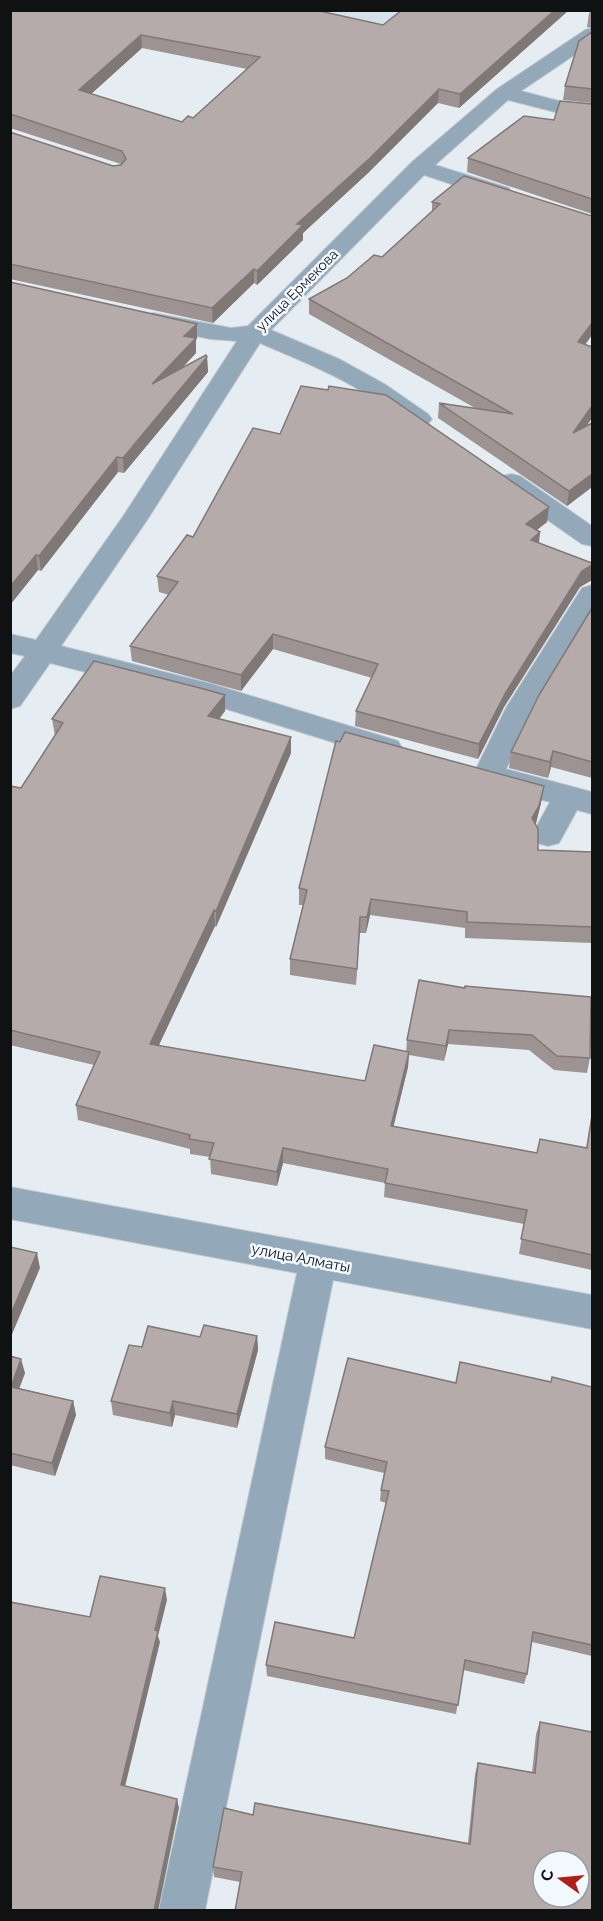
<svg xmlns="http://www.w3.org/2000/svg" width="603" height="1921" font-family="Raleway,sans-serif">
  <rect width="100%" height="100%" fill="#e5edf3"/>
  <path fill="#d3e1ec" d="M272 11H419L382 35Z"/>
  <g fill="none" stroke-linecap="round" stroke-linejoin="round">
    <defs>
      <path id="minor" d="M592 28V43L521 91 563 102 592 105V117L563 114 508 100 435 165 509 188 512 193 509 198 501 200 493 198 424 175 271 330 339 359 386 385 428 414 432 419 428 424C409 429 395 414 380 403 343 377 301 361 260 343L147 520 61 646 212 684 398 741 402 748 398 755 387 759 207 703 50 663 20 706 10 709V676L25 656 10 653V634L36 640 124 515 237 341 210 339 145 325 141 320 145 315 153 313 231 328 248 326 412 162 497 89 585 30Z
        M511 474 520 476 592 526V546L582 544 502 488 498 482 502 476Z
        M592 585V616L535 709 506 769 592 792V814L577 810 559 843 548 846 537 843 532 835 550 802 477 783 473 775 506 708 582 588Z
        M10 1187 592 1295V1329L333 1280 205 1910H159L297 1273 10 1219Z"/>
    </defs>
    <use href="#minor" stroke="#c3cacf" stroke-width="2"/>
    <use href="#minor" fill="#93a9ba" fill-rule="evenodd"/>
  </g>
  <path fill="#9c9392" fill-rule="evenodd" d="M10 10 383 25 402 10H569L459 108 438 103 368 173 303 233V240L257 285 254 283 213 323 10 279V132L113 166 121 164 10 128ZM142 48 247 69 193 118 182 122 91 94Z
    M592 10V28L587 27 589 13Z
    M592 32V103L563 100 565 86Z
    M592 104V214L467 172 468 158Z
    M464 176 592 335 585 344 592 347V418L587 425 592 423V487L567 506 438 418 439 403 475 408 309 314V299L347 278 382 257 432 211V202Z
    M10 282 197 338 196 340V353L182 368 207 357 208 372 124 473 118 472 41 571 38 570 10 605Z
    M549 507 547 522 537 530 540 532 539 543 592 580 580 587 504 707 478 759 355 726 356 711 372 678 273 649 241 691 132 661 130 646 169 595 159 592 157 576 193 537Z
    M592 608V778L551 767 548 778 509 768 511 752Z
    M225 711 219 719 291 753 216 927 215 926 158 1046 365 1081 406 1052 407 1040 419 980 590 1058 587 1073 554 1070 529 1050 448 1044 444 1061 409 1055 408 1067 393 1126 537 1153 586 1148 592 1112V1270L519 1254 524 1224 384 1197 385 1183 283 1163 277 1186 211 1174 210 1157 190 1154V1149L78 1120 76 1105 94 1065 10 1045V786L21 788 55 736 52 719Z
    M541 803 536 824 538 850 592 852V943L465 938V928L370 915 366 933H360L356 985 290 975V959L303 905H299V888Z
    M257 1336 258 1350 237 1428 175 1415 172 1427 113 1415 111 1401 142 1347 200 1337Z
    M10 1356 25 1373 19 1388 73 1401 76 1415 55 1476 10 1465Z
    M551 1382 592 1387V1656L532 1642 527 1674 524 1684 463 1670 456 1714 267 1676 266 1665 354 1638 386 1503 380 1501 381 1490 384 1473 325 1459V1447L456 1383Z
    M540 1722 592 1911 240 1882 214 1877 213 1867 253 1815 468 1843 475 1774 478 1763 532 1773 536 1734Z"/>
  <path fill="#7f7877" d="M555 10H569L459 108 460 94Z
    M141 35 142 48 80 104 79 90Z
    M439 89 438 103 368 173 303 233V240L257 285V271L297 224Z
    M254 269V283L213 323 212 308Z
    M592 323V335L577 356 578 342Z
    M197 324V338L196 340V353L153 399 152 384 184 336Z
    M207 357 208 372 124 473 123 458Z
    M592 406V418L571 448 573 433Z
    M117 457 118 472 41 571 39 556Z
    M592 474V487L567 506 569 491Z
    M549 507 547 522 524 540 526 524Z
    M540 532 538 547 531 540Z
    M36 555 38 570 10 605V587Z
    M592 565V580L580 587 504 707 478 759 479 744 506 692 582 571Z
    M273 634V649L241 691V675Z
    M225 695V711L209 732 208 716Z
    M291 737V753L216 927V911Z
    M553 751 551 767 548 778 550 762Z
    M544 786 541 803 536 822 530 834 532 818Z
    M371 899 370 915 366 933 367 917Z
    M214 910 215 926 152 1060 150 1044Z
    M449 1030 448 1044 444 1061 446 1046Z
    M409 1052 408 1067 390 1141 391 1126Z
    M283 1148V1163L277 1186V1172Z
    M37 1253 40 1268 10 1339V1316Z
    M257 1336 258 1350 237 1428V1414Z
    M21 1359 25 1373 15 1400 11 1387Z
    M73 1401 76 1415 55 1476 52 1463Z
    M173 1401 175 1415 172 1427 170 1413Z
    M165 1588 167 1600 158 1636 160 1642 123 1795 121 1785Z
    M177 1799 179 1808 158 1911H154Z"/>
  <path fill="#b5abaa" stroke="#7f7877" stroke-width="1.5" fill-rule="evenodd" d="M10 10H315L383 25 402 10H555L460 94 439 89 369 159 297 224 303 225 257 271 254 269 212 308 10 264V132L113 166 121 165 126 159 122 151 10 114ZM141 35 260 57 193 118 188 116 182 122 79 90Z
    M592 32V89L565 86 579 41Z
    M560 101 592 104V199L468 158 524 116 554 120Z
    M464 176 592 216V323L578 342 592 347V406L573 433 592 423V474L569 491 439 403 513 414 309 299 347 278 374 255 382 257 440 204 432 202Z
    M10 282 197 324 184 336 196 338 152 384 206 355 207 357 123 458 117 457 39 556 36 555 10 587Z
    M301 386 328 390 329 386 386 395 549 507 526 524 540 532 531 540 592 563V565L582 571 506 692 479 744 356 711 378 664 273 634 241 675 130 646 178 582 157 576 187 535 193 537 253 428 280 434Z
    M592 608V762L553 751 550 762 511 752 539 695Z
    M94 661 204 689 225 695 208 716 291 737 216 911 214 910 150 1044 365 1081 374 1045 409 1052 391 1126 537 1153 540 1139 587 1148 592 1116V1255L521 1239 527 1210 385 1183 388 1169 283 1148 277 1172 209 1159 214 1143 189 1139 190 1135 76 1105 100 1052 10 1030V786L21 788 63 723 52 719Z
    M345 732 544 786 539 806 532 818 538 829V850L592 852V927L467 922V912L371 899 367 917H360L357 969 290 959 307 890 299 888 336 741 340 742Z
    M419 980 465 988V986L591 997 590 1058 557 1056 532 1035 449 1030 446 1046 407 1040Z
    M10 1247 37 1253 10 1316Z
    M204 1325 257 1336 237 1414 173 1401 170 1413 111 1401 129 1345 142 1347 148 1326 200 1337Z
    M10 1356 21 1359 11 1387 73 1401 52 1463 10 1453Z
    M348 1358 456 1383 460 1362 551 1382 552 1377 592 1387V1645L533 1632 527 1674 465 1660 458 1705 266 1665 275 1622 354 1638 389 1491 381 1490 387 1462 325 1447Z
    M100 1576 165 1588 155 1630 158 1631 121 1785 177 1799 154 1911H10V1602L90 1617Z
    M540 1722 592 1732V1911H235L242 1872 213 1867 224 1808 253 1815 255 1803 470 1844 478 1763 535 1773ZM543 1861H579V1897H543Z"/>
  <g text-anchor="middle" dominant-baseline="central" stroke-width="5" stroke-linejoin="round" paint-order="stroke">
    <g font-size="14" fill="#0f1113" stroke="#f3faff">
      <text transform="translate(297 290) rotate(-45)">улица Ермекова</text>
    </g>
    <g font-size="15" fill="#0f1113" stroke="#f3faff">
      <text transform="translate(301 1258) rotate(11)">улица Алматы</text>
    </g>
  </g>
  <rect width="603" height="1921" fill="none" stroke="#0f1113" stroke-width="24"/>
  <g transform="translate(561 1879) rotate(285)"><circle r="28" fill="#f3faff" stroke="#989da1" stroke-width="1.5"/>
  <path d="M0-4.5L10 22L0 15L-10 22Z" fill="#af1f17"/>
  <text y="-9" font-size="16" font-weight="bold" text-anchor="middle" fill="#0f1113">С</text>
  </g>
</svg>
